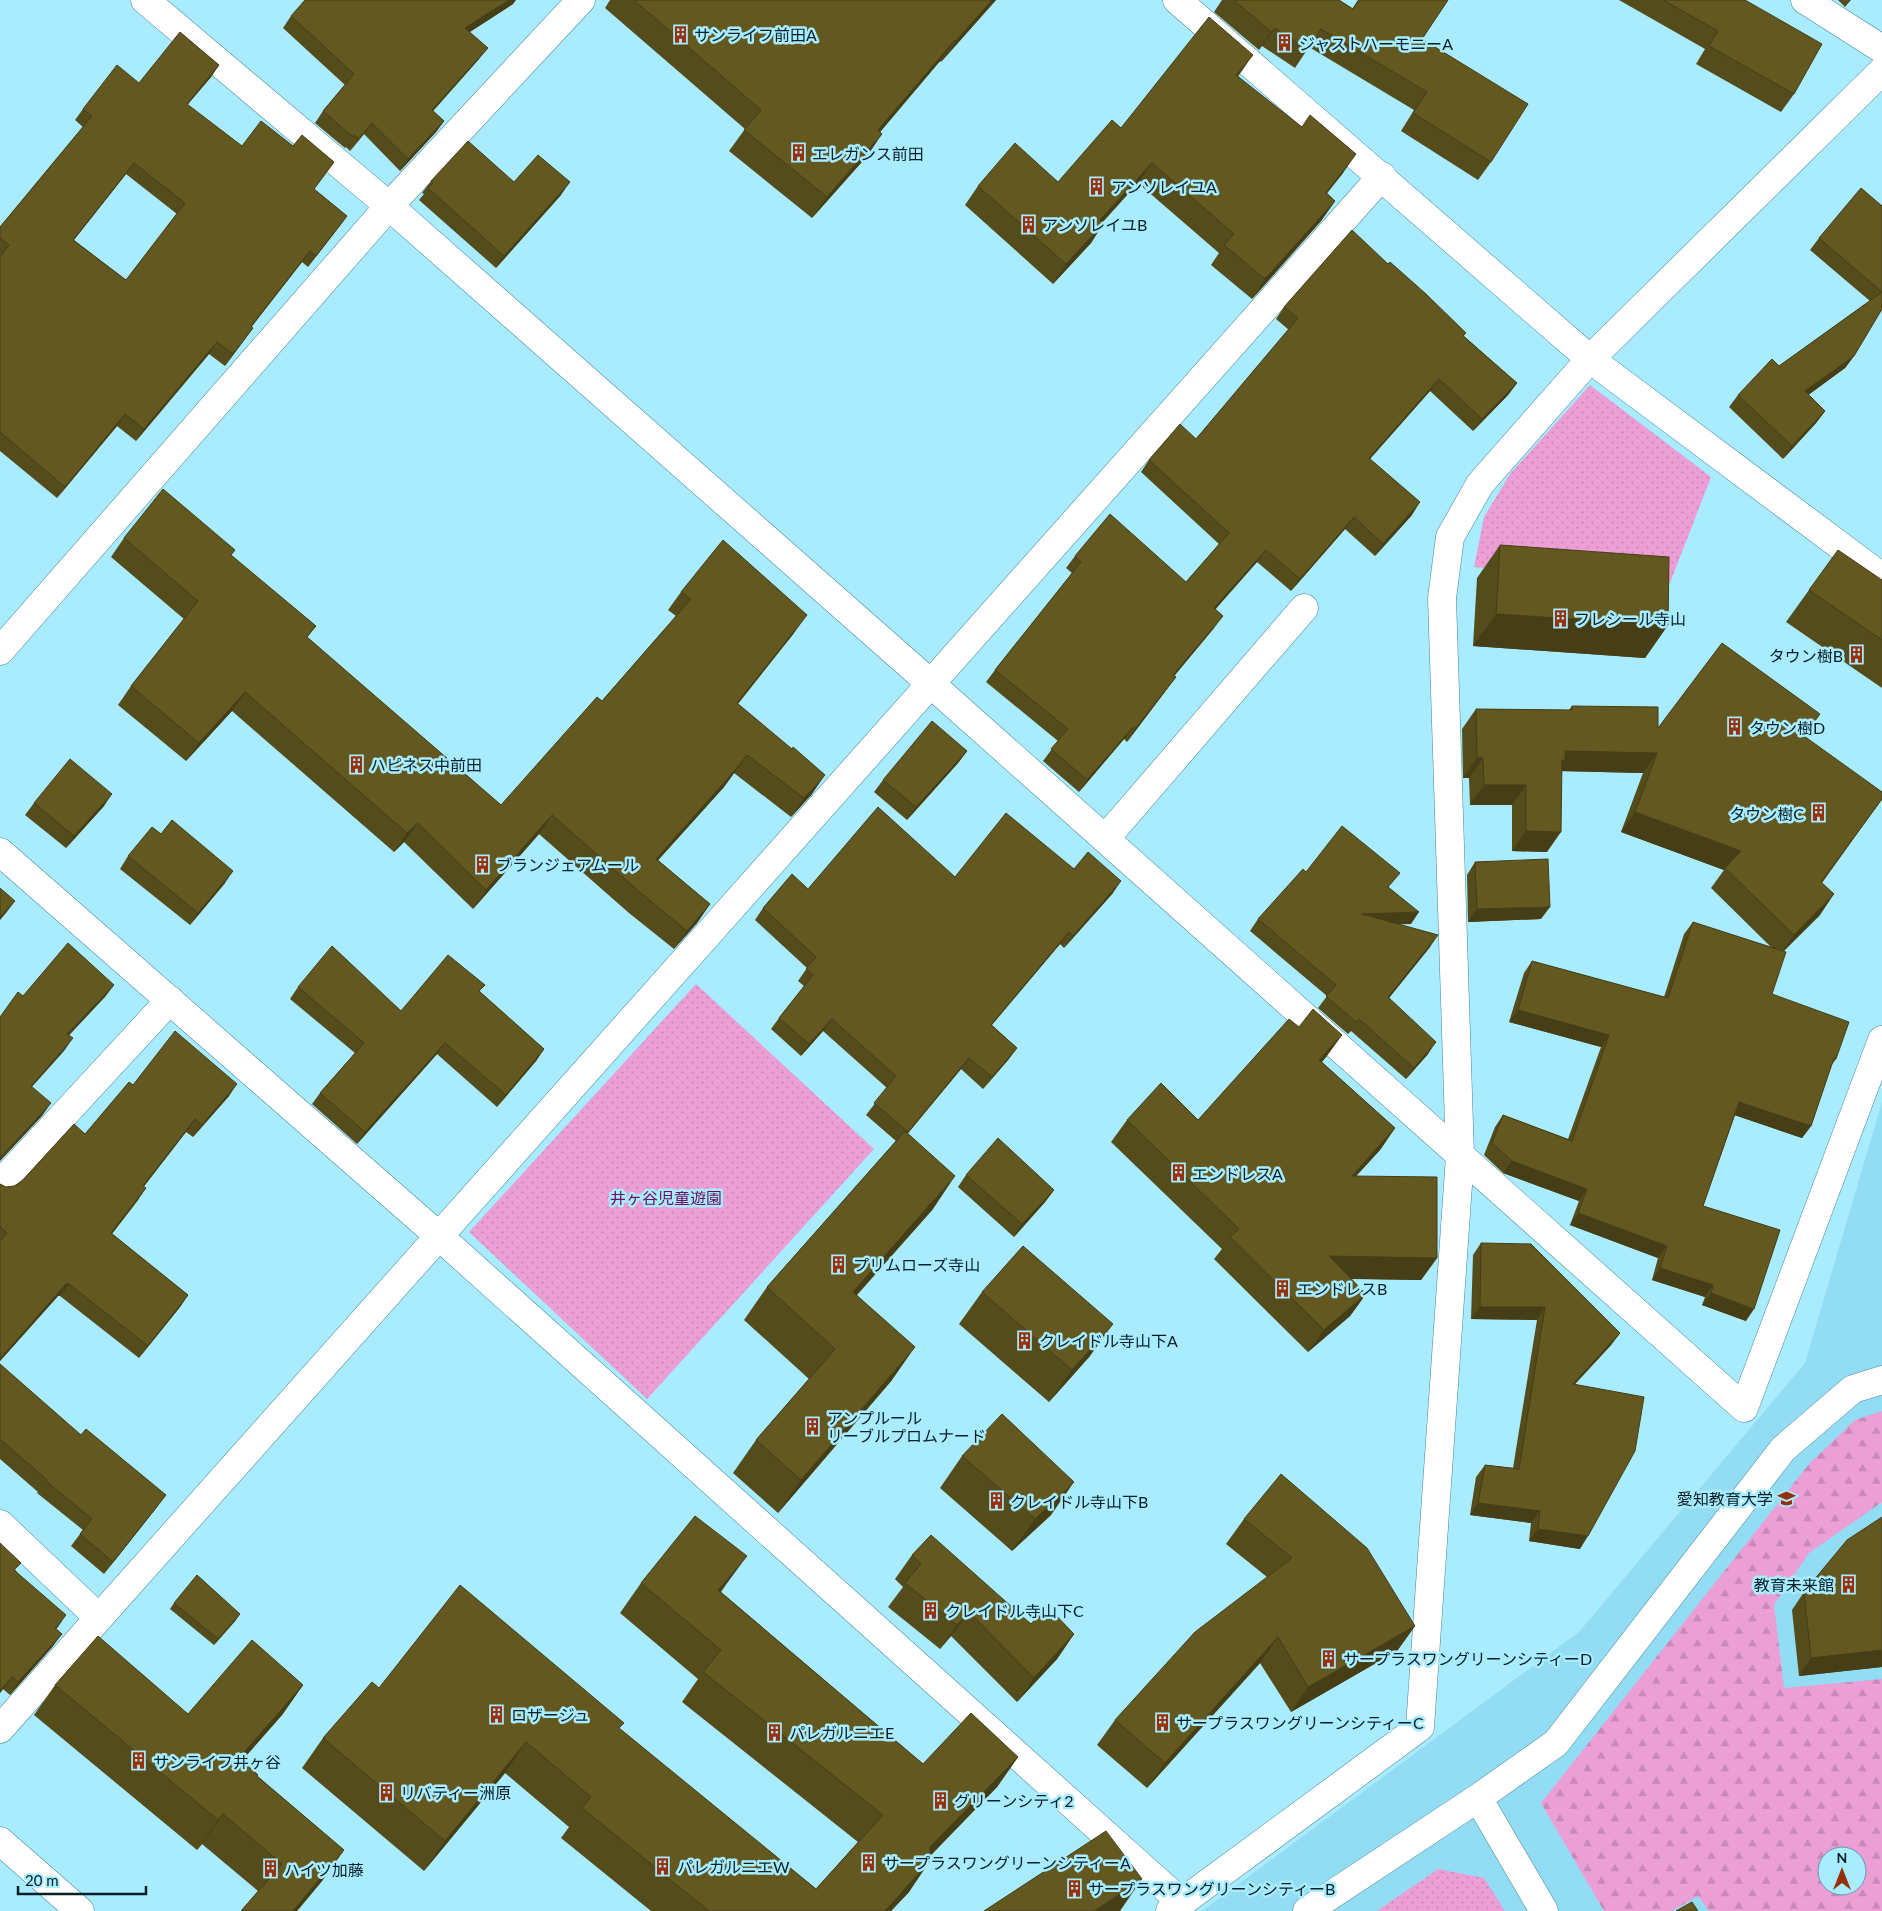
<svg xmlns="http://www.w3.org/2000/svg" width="1882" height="1911" font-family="Lato,'Noto Sans JP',sans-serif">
  <defs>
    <pattern id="green-dots" width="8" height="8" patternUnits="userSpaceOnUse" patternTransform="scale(1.25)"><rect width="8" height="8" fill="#eb9fd5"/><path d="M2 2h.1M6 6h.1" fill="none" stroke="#c889b7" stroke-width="1.8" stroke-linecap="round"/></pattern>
    <pattern id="forest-firs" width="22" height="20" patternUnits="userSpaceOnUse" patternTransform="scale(1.25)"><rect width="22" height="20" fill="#eb9fd5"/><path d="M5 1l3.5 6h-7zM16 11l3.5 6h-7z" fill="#c889b7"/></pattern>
  </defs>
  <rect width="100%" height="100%" fill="#a9ebff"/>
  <path fill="#92ddf3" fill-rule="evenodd" d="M1882 1102V1911H1202L1579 1632 1805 1363ZM1827 1856H1857V1886H1827Z"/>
  <path fill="url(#green-dots)" d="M1590 385 1711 477 1670 583 1474 567 1484 517 1510 474Z
    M696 984 874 1149 647 1399 469 1232Z
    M1438 1869 1484 1878 1505 1911H1377Z"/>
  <path fill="url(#forest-firs)" fill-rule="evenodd" d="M1882 1411V1502L1809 1553 1774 1605 1784 1688 1882 1679V1911H1709L1698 1896 1672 1911H1604L1541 1803 1809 1464 1855 1420ZM1827 1856H1857V1886H1827Z"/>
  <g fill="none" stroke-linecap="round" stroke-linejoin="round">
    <defs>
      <path id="minor" d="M145 0 389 206 930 683 1744 1408 1882 1040
        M1177 0 1590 359 1882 577
        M1805 0 1882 49
        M0 651 389 206 581 0
        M1105 839 1304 608
        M0 852 440 1237 1182 1903
        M0 1184 170 1000
        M0 1524 99 1618
        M0 1729C462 1213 921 693 1382 176
        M1478 1798 1544 1911
        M0 1841 80 1911
        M1170 1911 1420 1727 1460 1156 1442 598 1450 537 1480 484 1590 359 1882 71
        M1307 1911 1478 1798 1556 1743 1783 1449 1853 1389 1882 1380"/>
    </defs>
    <use href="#minor" stroke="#468698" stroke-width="29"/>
    <use href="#minor" stroke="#fff" stroke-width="28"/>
  </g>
  <path fill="#554c1c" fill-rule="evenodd" d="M610 0H996L941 62 940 61 880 132 868 155 812 218 729 151 745 129 605 8Z
    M1222 0H1339L1352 9 1358 0H1448L1422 39 1491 162 1478 180 1401 131 1414 110 1309 47 1295 68 1262 46 1259 50 1214 12Z
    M1619 0H1745L1794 94 1781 112 1696 64 1705 49Z
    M1838 0H1851L1845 7Z
    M513 4 470 32 479 59 433 111 444 121 436 132 400 171 364 134 350 151 346 147 345 148 315 123 323 111 345 85 283 28 291 16Z
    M219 65 211 77 187 105 242 146H293L334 162 314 189 347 216 308 267 302 262 251 327 253 328 225 366 209 354 136 441 117 426 57 498 0 451V227L83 127 75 120 83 109 139 83ZM126 174 177 214 126 280 74 240Z
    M1238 76 1343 173 1327 193 1335 201 1321 221 1252 299 1211 265 1219 253 1138 183 1103 222 1091 243 1053 284 965 205 978 186 1058 182 1121 128Z
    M431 181 514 182 561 195 496 268 419 200 424 194 422 193Z
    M1882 206V309L1854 356 1845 368 1808 395 1825 411 1816 423 1783 459 1729 407 1738 395 1779 366 1870 301 1810 250 1819 238Z
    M1284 307 1464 336 1517 383 1508 395 1473 431 1430 391 1370 459 1412 515 1375 556 1345 529 1291 591 1257 562 1215 609 1214 628 1174 676 1167 689 1127 742 1124 739 1079 792 1043 761 1058 741 986 682 995 670 1072 573 1066 568 1075 556 1186 582 1219 544 1141 472 1149 460 1196 439 1289 330 1276 319Z
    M124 538 231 555 307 638 501 805 602 701 676 616 668 610 681 592 794 633 738 704 812 794 791 817 734 773 724 787 658 860 710 904 697 923 674 949 629 913 539 834 473 909 404 842 394 852 232 711 186 761 118 705 131 686 184 619 111 557Z
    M1500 545 1668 625 1645 658 1473 646 1477 578Z
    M1882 580V688L1786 622 1809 590Z
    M1572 706 1658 728 1804 736 1882 799 1822 883 1820 915 1783 951 1772 994 1836 1059 1831 1066 1811 1126 1802 1138 1735 1115 1703 1206 1746 1321 1702 1305 1705 1297 1652 1280 1658 1258 1570 1225 1579 1201 1503 1173 1484 1155 1495 1127 1503 1115 1568 1139 1601 1047 1509 1022 1524 973 1532 961 1664 997 1684 934 1693 922 1772 948 1711 888 1724 870 1621 832 1643 773 1562 771 1547 852 1512 851V805H1470L1469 778H1463L1462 729 1476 709 1569 710Z
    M967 751 958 763 907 820 874 792 883 780Z
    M34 803 104 806 66 848 25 815Z
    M128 856 225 883 190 925 120 869Z
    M1475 862 1541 919 1468 922 1467 875Z
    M1074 869 1113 893 1064 948 1060 944 992 1025 1017 1048 1008 1060 983 1089 961 1069 908 1133 933 1209 857 1295 892 1380 778 1513 733 1473 756 1440 809 1379 744 1320 767 1287 896 1141 866 1115 887 1088 823 1031 801 1056 771 1029 779 1018 804 986 798 981 807 968 755 920 763 908 808 889Z
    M1306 872 1389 888 1411 924H1398L1430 947 1389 998 1428 1054 1406 1079 1351 1031 1348 1034 1318 1008 1327 996 1250 931 1258 919Z
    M298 987 401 1011 480 992 544 1049 536 1061 497 1107 437 1054 357 1144 312 1104 320 1093 355 1053 290 999Z
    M1342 1035 1326 1057 1322 1062 1395 1128 1380 1150 1356 1176 1437 1258 1421 1280 1351 1279 1366 1294 1350 1316 1308 1352 1214 1259 1222 1249 1111 1142 1127 1120H1198Z
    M133 1085 229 1096 193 1137 186 1132 144 1186 138 1200 112 1234 188 1295 180 1307 139 1358 60 1296H58L0 1361V1184L6 1187 14 1186 85 1134Z
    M966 1175 1054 1190 1045 1202 1014 1237 958 1187Z
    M1481 1243 1620 1333 1611 1345 1575 1384 1580 1549 1529 1541 1531 1523 1470 1515 1476 1477 1485 1465 1513 1468 1537 1320 1471 1319 1473 1255Z
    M982 1292 1090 1356 1049 1402 959 1324Z
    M0 1364 157 1507 104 1574 71 1546 83 1530 37 1493 38 1492 0 1459Z
    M962 1456 1051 1515 1012 1551 940 1488Z
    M1244 1519 1415 1626 1397 1651 1291 1712 1260 1663 1147 1788 1097 1745 1115 1720 1267 1577 1226 1544Z
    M0 1543 16 1571 56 1629 53 1646 10 1695 3 1689 0 1693Z
    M912 1555 1031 1624 1074 1634 1057 1659 1017 1702 951 1636 940 1649 888 1607 903 1587 895 1579Z
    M641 1583 725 1586 721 1592 923 1764 1018 1757 997 1787 930 1855 909 1892 891 1911H651L561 1838 569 1827 505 1773 424 1871 302 1768 323 1738 379 1688 619 1729 816 1889 858 1842 682 1702 698 1679 620 1613Z
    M1804 1592 1882 1667 1799 1676 1792 1610Z
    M174 1603 236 1620 214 1645 170 1609Z
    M55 1685 188 1714 303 1685 282 1715 242 1760 257 1776 344 1850 322 1881 297 1911H241L258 1891 202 1844 197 1850 34 1715Z"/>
  <path fill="#453e16" d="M509 0H516L513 4 457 40 465 28Z
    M992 0H996L941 62 956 41Z
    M1275 28 1262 46 1259 50 1271 32Z
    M955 40 940 61 864 151 878 130Z
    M488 48 479 59 424 121 432 110Z
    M1253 55 1239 75 1222 95 1236 75Z
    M219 65 211 77 178 116 187 104Z
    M444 121 436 132 400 171 408 159Z
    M372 123 364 134 350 151 359 139Z
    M882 134 868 155 812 218 827 197Z
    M1356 154 1343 173 1312 212 1326 193Z
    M134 163 126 174 65 251 73 240Z
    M1152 163 1138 183 1086 239 1100 220Z
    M570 182 561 195 496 268 504 256Z
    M1335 201 1321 221 1252 299 1265 279Z
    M347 216 339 227 308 267 316 256Z
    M1104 223 1091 243 1053 284 1066 264Z
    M310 251 302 262 243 338 251 326Z
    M253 328 245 339 225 366 233 354Z
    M217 342 209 354 136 441 144 429Z
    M1854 356 1845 368 1796 404 1805 391Z
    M1439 379 1430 391 1360 470 1369 458Z
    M1517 383 1508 395 1473 431 1482 419Z
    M1825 411 1816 423 1783 459 1792 446Z
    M125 414 117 426 57 498 65 487Z
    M1420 502 1412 515 1375 556 1383 544Z
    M1354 517 1345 529 1291 591 1300 579Z
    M1266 550 1257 562 1206 620 1214 608Z
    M1496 614 1668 625 1645 658 1473 646Z
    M807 615 794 633 723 722 737 703Z
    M1223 616 1214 628 1165 687 1173 675Z
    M1176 677 1167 689 1127 742 1135 729Z
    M245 692 232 711 186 761 199 743Z
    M1133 727 1124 739 1079 792 1087 780Z
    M967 751 958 763 907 820 916 807Z
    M1565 751 1657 753 1643 773 1557 771Z
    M747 755 724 787 643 877 656 859Z
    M1477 758H1483L1469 778H1463Z
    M825 775 812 794 791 817 804 798Z
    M1484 785H1526L1512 805H1470Z
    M112 794 104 806 66 848 74 836Z
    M1635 812 1741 851 1724 870 1621 832Z
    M552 815 539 834 473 909 486 890Z
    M418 823 404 842 394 852 407 833Z
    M1526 831 1561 832 1547 852 1512 851Z
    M233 871 225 883 190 925 198 913Z
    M1121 881 1113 893 1064 948 1073 936Z
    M1834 894 1820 915 1780 955 1794 935Z
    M15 901 6 913 0 920V917Z
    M710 904 697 923 674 949 687 931Z
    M1550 907 1541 919 1468 922 1477 909Z
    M1419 912 1411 924 1354 926 1362 914Z
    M1069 932 1060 944 982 1036 991 1025Z
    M1438 935 1430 947 1380 1009 1388 997Z
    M114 985 105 997 59 1046 67 1034Z
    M1518 1010 1609 1035 1601 1047 1509 1022Z
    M832 1019 823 1031 801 1056 809 1044Z
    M1342 1035 1326 1057 1303 1082 1319 1060Z
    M73 1038 64 1051 22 1098 31 1086Z
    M1436 1042 1428 1054 1406 1079 1414 1068Z
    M445 1043 437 1054 357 1144 365 1132Z
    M1017 1048 1008 1060 983 1089 992 1077Z
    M544 1049 536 1061 497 1107 506 1095Z
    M969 1058 961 1069 899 1144 908 1132Z
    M237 1084 229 1096 193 1137 202 1125Z
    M1739 1102 1811 1126 1802 1138 1731 1114Z
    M51 1103 42 1116 0 1161V1158Z
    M195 1119 186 1132 135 1198 143 1186Z
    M1395 1128 1380 1150 1336 1198 1352 1176Z
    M1512 1161 1587 1189 1579 1201 1503 1173Z
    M955 1176 933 1209 830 1325 853 1292Z
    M146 1188 138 1200 103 1245 111 1233Z
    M1054 1190 1045 1202 1014 1237 1022 1224Z
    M1578 1213 1667 1246 1658 1258 1570 1225Z
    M1329 1256 1437 1258 1421 1280 1313 1278Z
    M1660 1268 1713 1285 1705 1297 1652 1280Z
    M66 1284H69L60 1296H58L0 1361V1359Z
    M1711 1293 1754 1309 1746 1321 1702 1305Z
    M1366 1294 1350 1316 1308 1352 1324 1330Z
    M188 1295 180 1307 139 1358 148 1346Z
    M1480 1307H1545L1537 1320 1471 1319Z
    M1113 1324 1090 1356 1049 1402 1072 1370Z
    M1620 1333 1611 1345 1564 1396 1573 1384Z
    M915 1347 892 1380 778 1513 801 1480Z
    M1074 1482 1051 1515 1012 1551 1035 1519Z
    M166 1495 157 1507 104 1574 113 1562Z
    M1478 1503 1540 1511 1531 1523 1470 1515Z
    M1538 1529 1588 1536 1580 1549 1529 1541Z
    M747 1556 725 1586 697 1620 718 1590Z
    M969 1612 951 1636 940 1649 957 1625Z
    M240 1614 236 1620 214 1645 218 1639Z
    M66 1615 58 1627 46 1640 55 1628Z
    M1415 1626 1397 1651 1291 1712 1308 1687Z
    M62 1634 53 1646 10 1695 18 1682Z
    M1074 1634 1057 1659 1017 1702 1034 1678Z
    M1278 1637 1260 1663 1147 1788 1165 1763Z
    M1882 1650V1667L1799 1676 1811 1658Z
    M12 1677 0 1693V1691Z
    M303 1685 282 1715 218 1788 239 1758Z
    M526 1742 505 1773 424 1871 445 1841Z
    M1018 1757 997 1787 909 1878 930 1847Z
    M223 1814 202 1844 197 1850 218 1820Z
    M344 1850 322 1881 297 1911H293Z
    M930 1861 909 1892 891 1911H885Z
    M1142 1879 1120 1911H1094Z"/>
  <path fill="#635820" stroke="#453e16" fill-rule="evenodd" d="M305 0H509L465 28 488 48 432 110 444 121 408 159 372 123 359 139 354 135 353 137 323 111 354 74 291 16Z
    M634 0H992L956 41 955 40 878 130 882 134 827 197 744 130 761 110Z
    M1234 0H1339L1353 9 1359 0H1448L1422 39 1528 104 1491 162 1413 113 1427 92 1321 29 1307 50 1275 28 1271 32Z
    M1663 0H1745L1822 44 1794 94 1709 46 1718 31Z
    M1209 17 1253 55 1236 75 1302 127 1310 115 1356 154 1326 193 1335 201 1265 279 1224 245 1234 234 1152 163 1100 220 1104 223 1066 264 978 186 1015 143 1058 182 1112 120 1121 128Z
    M180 32 219 65 187 104 242 146 261 121 293 146 302 135 334 162 314 189 347 216 316 256 310 251 251 326 253 328 233 354 217 342 144 429 125 414 65 487 0 432V257L9 245 0 238V227L92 116 83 109 117 65 139 83ZM134 163 185 203 126 280 73 240Z
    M468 141 514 182 538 155 570 182 504 256 428 188 433 183 431 181Z
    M1861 188 1882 206V309L1854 356 1805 391 1825 411 1792 446 1738 395 1772 359 1779 366 1882 292 1819 238Z
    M1352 230 1388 264 1390 262 1426 294 1466 333 1463 336 1517 383 1482 419 1439 379 1369 458 1420 502 1383 544 1354 517 1300 579 1266 550 1214 608 1223 616 1173 675 1176 677 1135 729 1133 727 1087 780 1051 749 1068 729 995 670 1081 562 1075 556 1110 514 1186 582 1229 533 1149 460 1180 424 1196 439 1298 318 1284 307Z
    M163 489 235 550 231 555 316 626 307 637 501 805 597 697 602 701 691 599 681 592 723 540 807 615 737 703 792 749 793 747 825 775 804 798 747 755 737 768 656 859 710 904 687 931 642 894 552 815 486 890 418 823 407 833 245 692 199 743 131 686 198 601 124 538Z
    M1500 545 1669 557 1668 625 1496 614Z
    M1838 550 1882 580V640L1809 590Z
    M1722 643 1820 714 1804 736 1882 792V799L1821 882 1834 894 1794 935 1725 868 1741 851 1635 812 1657 753 1565 751V760H1562L1561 832 1526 831V785H1484L1483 758H1477L1476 709 1572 710V706L1658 707V728Z
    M932 721 967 751 916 807 883 780Z
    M70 759 112 794 74 836 34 803Z
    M878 807 955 877 1006 813 1074 869 1088 852 1121 881 1073 936 1069 932 991 1025 1017 1048 992 1077 969 1058 908 1132 874 1103 896 1076 832 1019 809 1044 779 1018 813 975 806 969 816 957 763 908 792 874 808 889Z
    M172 820 233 871 198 913 128 856 152 827 161 834Z
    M1342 826 1400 873 1388 887 1419 912 1362 914 1438 935 1388 997 1436 1042 1414 1068 1359 1019 1356 1022 1326 996 1336 985 1258 919 1303 869 1306 872Z
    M1548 859 1550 907 1477 909 1475 862Z
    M0 888 15 901 0 917Z
    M1693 922 1786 952 1772 994 1849 1022 1836 1059 1834 1058 1811 1126 1739 1102 1703 1206 1780 1230 1754 1309 1711 1293 1713 1285 1660 1268 1667 1246 1578 1213 1587 1189 1512 1161 1492 1143 1503 1115 1572 1141 1609 1035 1518 1010 1532 961 1668 998Z
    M68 943 114 985 67 1034 73 1038 31 1086 51 1103 0 1158V1017L18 992 23 996Z
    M332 946 401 1011 448 955 485 985 479 991 544 1049 506 1095 445 1043 365 1132 320 1093 364 1043 298 987Z
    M1313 1009 1342 1035 1319 1060 1395 1128 1352 1176 1437 1177V1258L1329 1256 1366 1294 1324 1330 1230 1237 1239 1229 1127 1120 1161 1083 1198 1120 1289 1019 1299 1027Z
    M175 1031 237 1084 202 1125 195 1119 143 1186 146 1188 111 1233 188 1295 148 1346 69 1284H66L0 1359V1241L7 1233 0 1227V1184L6 1187 14 1186 20 1183 74 1124 85 1134 129 1082 133 1085Z
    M905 1131 955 1176 853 1292 915 1347 801 1480 756 1440 835 1349 767 1287Z
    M998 1138 1054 1190 1022 1224 966 1175Z
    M1481 1243 1531 1244 1620 1333 1573 1384 1644 1397 1635 1451 1588 1536 1538 1529 1540 1511 1478 1503 1485 1465 1519 1469 1545 1307H1480Z
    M1023 1246 1113 1324 1072 1370 982 1292Z
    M0 1364 81 1435 86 1429 166 1495 113 1562 80 1534 92 1519 46 1481 47 1480 0 1439Z
    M1002 1414 1074 1482 1035 1519 962 1456Z
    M1281 1474 1367 1548 1415 1626 1308 1687 1278 1637 1165 1763 1115 1720 1195 1632 1292 1558 1244 1519Z
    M695 1516 747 1556 718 1590 923 1764 971 1713 1018 1757 930 1847V1861L885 1911H709L582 1808 591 1797 526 1742 445 1841 323 1738 372 1682 379 1688 460 1585 624 1723 619 1728 816 1889 883 1815 703 1672 721 1650 641 1583Z
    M1882 1517V1650L1811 1658 1804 1592 1847 1540Z
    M931 1535 1031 1624 1047 1606 1074 1634 1034 1678 969 1612 957 1625 905 1583 921 1564 912 1555Z
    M0 1543 21 1563 14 1570 66 1615 55 1628 62 1634 18 1682 12 1677 0 1691Z
    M197 1575 240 1614 218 1639 174 1603Z
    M98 1636 188 1714 252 1640 303 1685 239 1758 258 1775 257 1776 344 1850 293 1911H241L282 1864 223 1814 218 1820 55 1685Z
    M1106 1831 1142 1879 1094 1911H984Z
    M1692 1902 1698 1911H1676Z"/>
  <defs>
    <symbol id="building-bare" viewBox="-9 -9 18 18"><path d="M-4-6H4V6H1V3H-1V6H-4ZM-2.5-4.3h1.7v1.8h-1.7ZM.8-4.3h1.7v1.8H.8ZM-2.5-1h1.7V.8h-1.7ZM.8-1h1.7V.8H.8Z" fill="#97310a" stroke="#a9ebff" stroke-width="2.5" paint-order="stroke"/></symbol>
    <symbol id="university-bare" viewBox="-9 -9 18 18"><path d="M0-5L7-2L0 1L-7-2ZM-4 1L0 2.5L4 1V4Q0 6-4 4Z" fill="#97310a" stroke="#a9ebff" stroke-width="2.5" paint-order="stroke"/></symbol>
  </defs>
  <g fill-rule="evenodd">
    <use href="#building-bare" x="668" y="22" width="25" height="25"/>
    <use href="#building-bare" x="1272" y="30" width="25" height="25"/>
    <use href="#building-bare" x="786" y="140" width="25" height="25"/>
    <use href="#building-bare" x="1084" y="174" width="25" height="25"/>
    <use href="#building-bare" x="1016" y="212" width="25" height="25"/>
    <use href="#building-bare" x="1548" y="606" width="25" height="25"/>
    <use href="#building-bare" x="1844" y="642" width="25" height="25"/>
    <use href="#building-bare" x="1722" y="714" width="25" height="25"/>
    <use href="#building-bare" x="344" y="752" width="25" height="25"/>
    <use href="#building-bare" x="1806" y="800" width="25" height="25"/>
    <use href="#building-bare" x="470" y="852" width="25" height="25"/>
    <use href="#building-bare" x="1166" y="1160" width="25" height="25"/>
    <use href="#building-bare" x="826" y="1252" width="25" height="25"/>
    <use href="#building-bare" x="1270" y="1276" width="25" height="25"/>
    <use href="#building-bare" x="1012" y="1328" width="25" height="25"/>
    <use href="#building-bare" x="800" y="1414" width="25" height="25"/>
    <use href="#university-bare" x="1774" y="1486" width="25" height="25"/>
    <use href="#building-bare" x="984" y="1488" width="25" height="25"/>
    <use href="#building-bare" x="1836" y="1572" width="25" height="25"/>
    <use href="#building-bare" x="918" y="1598" width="25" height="25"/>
    <use href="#building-bare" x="1316" y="1646" width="25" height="25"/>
    <use href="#building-bare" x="484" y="1702" width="25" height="25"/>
    <use href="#building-bare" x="1150" y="1710" width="25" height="25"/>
    <use href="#building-bare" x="762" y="1720" width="25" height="25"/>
    <use href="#building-bare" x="126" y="1748" width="25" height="25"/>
    <use href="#building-bare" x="374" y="1780" width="25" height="25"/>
    <use href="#building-bare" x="928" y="1788" width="25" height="25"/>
    <use href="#building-bare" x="856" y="1850" width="25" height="25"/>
    <use href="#building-bare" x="650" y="1854" width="25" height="25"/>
    <use href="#building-bare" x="258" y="1856" width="25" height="25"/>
    <use href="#building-bare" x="1062" y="1876" width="25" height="25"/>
  </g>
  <g text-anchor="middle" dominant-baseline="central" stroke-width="5" stroke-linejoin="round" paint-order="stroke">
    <g font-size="16" fill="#042027" stroke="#a9ebff" text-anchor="start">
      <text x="694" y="34">サンライフ前田A</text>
      <text x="1299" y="43">ジャストハーモニーA</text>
      <text x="812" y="153">エレガンス前田</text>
      <text x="1111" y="186">アンソレイユA</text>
      <text x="1042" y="224">アンソレイユB</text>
      <text x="1574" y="618">フレシール寺山</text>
      <text x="1843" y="655" text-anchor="end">タウン樹B</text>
      <text x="1749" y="727">タウン樹D</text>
      <text x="370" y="764">ハピネス中前田</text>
      <text x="1804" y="813" text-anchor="end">タウン樹C</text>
      <text x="496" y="864">ブランジェアムール</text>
      <text x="1192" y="1173">エンドレスA</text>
      <text x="853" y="1264">プリムローズ寺山</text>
      <text x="1297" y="1288">エンドレスB</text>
      <text x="1039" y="1340">クレイドル寺山下A</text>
      <text x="827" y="1417">アンプルール<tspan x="827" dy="18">リーブルプロムナード</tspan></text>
      <text x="1773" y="1498" text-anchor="end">愛知教育大学</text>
      <text x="1010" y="1501">クレイドル寺山下B</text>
      <text x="1834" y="1584" text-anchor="end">教育未来館</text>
      <text x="945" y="1610">クレイドル寺山下C</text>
      <text x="1343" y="1658">サープラスワングリーンシティーD</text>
      <text x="511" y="1714">ロザージュ</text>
      <text x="1176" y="1722">サープラスワングリーンシティーC</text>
      <text x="789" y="1732">パレガルニエE</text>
      <text x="153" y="1761">サンライフ井ヶ谷</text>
      <text x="400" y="1792">リバティー洲原</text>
      <text x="954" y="1800">グリーンシティ2</text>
      <text x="883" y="1862">サープラスワングリーンシティーA</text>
      <text x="677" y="1866">パレガルニエW</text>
      <text x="284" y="1869">ハイツ加藤</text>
      <text x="1088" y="1888">サープラスワングリーンシティーB</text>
    </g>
    <g font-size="16" fill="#70095d" stroke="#a9ebff">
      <text x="666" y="1197">井ヶ谷児童遊園</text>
    </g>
  </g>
  <g transform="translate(1842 1871)"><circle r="24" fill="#a9ebff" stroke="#679aa9"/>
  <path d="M0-4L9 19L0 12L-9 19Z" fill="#97310a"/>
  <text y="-8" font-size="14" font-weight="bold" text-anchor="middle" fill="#042027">N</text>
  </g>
  <path d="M18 1886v8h128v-8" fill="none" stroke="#042027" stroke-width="2.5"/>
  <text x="25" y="1886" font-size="15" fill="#042027" stroke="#a9ebff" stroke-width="4" paint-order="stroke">20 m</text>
</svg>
